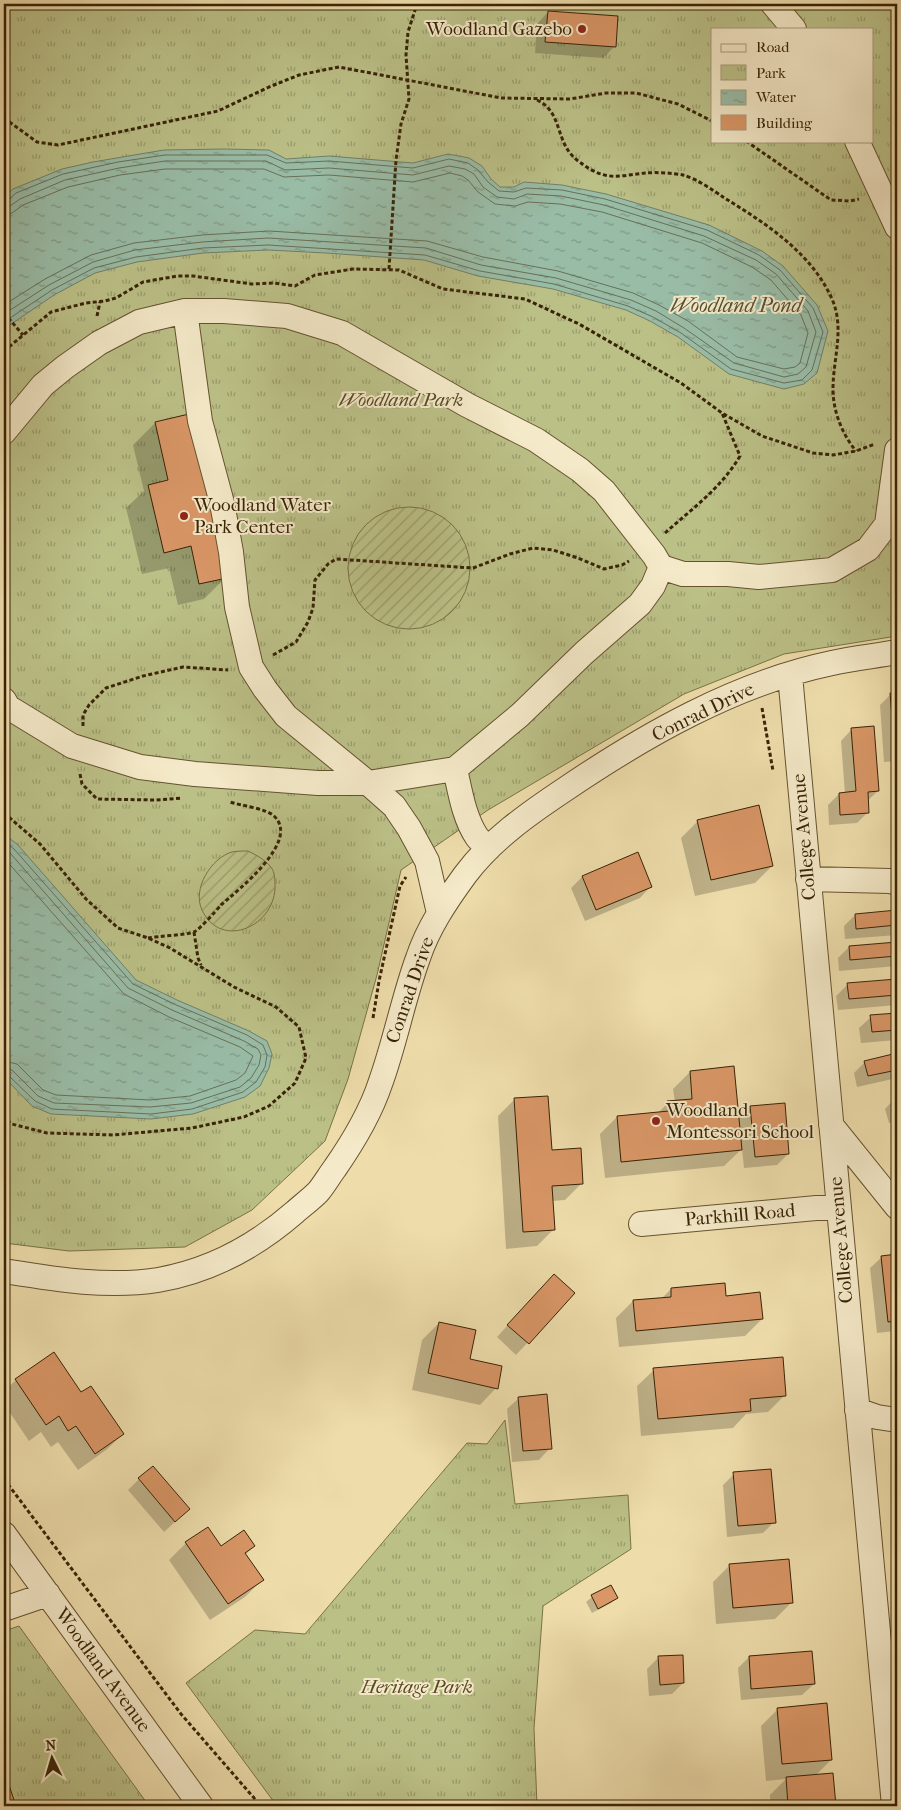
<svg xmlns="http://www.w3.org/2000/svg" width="901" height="1810" font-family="'IM FELL French Canon',serif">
  <defs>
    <pattern id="park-tufts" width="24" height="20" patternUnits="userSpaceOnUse" patternTransform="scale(1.25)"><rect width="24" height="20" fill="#bbc087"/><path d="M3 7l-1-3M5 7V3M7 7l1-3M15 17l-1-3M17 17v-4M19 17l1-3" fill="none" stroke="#999c6c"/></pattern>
    <pattern id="garden-furrows" width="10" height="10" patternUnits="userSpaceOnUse" patternTransform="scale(1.25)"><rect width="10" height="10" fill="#bbc087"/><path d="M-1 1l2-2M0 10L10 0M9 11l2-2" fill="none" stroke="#999c6c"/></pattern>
    <pattern id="water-ripples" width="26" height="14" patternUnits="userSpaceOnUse" patternTransform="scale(1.25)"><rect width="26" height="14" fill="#99bca7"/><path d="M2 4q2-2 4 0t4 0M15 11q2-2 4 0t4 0" fill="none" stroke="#7e9886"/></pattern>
  </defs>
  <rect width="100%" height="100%" fill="#eeddab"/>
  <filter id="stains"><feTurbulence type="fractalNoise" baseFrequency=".004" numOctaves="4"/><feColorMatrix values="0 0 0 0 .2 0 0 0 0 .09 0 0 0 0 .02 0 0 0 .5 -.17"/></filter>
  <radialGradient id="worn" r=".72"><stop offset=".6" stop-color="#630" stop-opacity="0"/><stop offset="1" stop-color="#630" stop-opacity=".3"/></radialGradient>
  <path fill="url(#park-tufts)" stroke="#7a7246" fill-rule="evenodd" d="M4 4H897V636L784 654 684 694 488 810 401 870 377 975 348 1079 325 1141 252 1210 185 1247 69 1251 4 1243ZM712 29H872V141H712Z
    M505 1420 515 1504 628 1495 631 1549 543 1606 534 1728 537 1806H277L186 1683 255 1630 305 1634 467 1443 487 1444Z
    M19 1626 149 1806H4V1631Z"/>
  <path fill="url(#garden-furrows)" stroke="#7a7246" d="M348 568a61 61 0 1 1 122 0a61 61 0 1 1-122 0Z
    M248 851C256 855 264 859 270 866 274 870 275 877 275 884 277 926 221 951 202 910 192 889 211 858 232 852 237 851 243 851 248 851Z"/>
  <path fill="url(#water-ripples)" stroke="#727f67" d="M224 149 269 150 286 159 329 156 413 163 448 154 469 158 482 166 491 179 500 187H514L524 182 562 185 606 194 709 225 762 251 783 266 817 305 828 331 817 373 804 384 784 389 729 374 678 337 650 321 626 310 553 289 478 276 424 260 326 253 268 250 203 253 137 262 95 273 54 295 4 329V197L13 189 62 169 93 162 164 150Z
    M4 834 18 845 136 980 177 1000 249 1031 267 1041 272 1054 269 1068 260 1086 245 1097 193 1114 151 1119 51 1114 32 1106 4 1077Z"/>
  <path fill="#0003" d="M548 12 615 46 603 58 535 53 537 24Z
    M188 416 226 577 204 599 178 605 169 568 142 574 126 508 144 491 133 445 155 423Z
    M891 694H897V761L884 762 880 705Z
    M852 729 878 791 867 801 868 812 857 823 829 825 828 805 839 794H845L841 741Z
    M698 821 772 866 755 883 695 896 681 838Z
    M637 854 651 886 640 898 585 921 571 888 582 877Z
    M897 911V935L845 939 844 926 855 915Z
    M897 943V966L839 971 838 958 849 947Z
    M897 980V1005L838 1010 836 996 848 984Z
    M897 1014V1040L861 1043 859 1028 871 1017Z
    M897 1055V1078L857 1087 854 1073 865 1062Z
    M690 1072 738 1120 751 1107 788 1154 777 1165 744 1168 742 1149 724 1166 605 1178 600 1134 617 1117 657 1114 668 1103 675 1102 673 1089Z
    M896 1097 897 1120 889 1123 885 1109Z
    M515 1099 550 1151 582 1183 565 1200 552 1201 554 1229 537 1246 506 1249 498 1116Z
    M897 1255V1328L895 1331 877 1333 870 1268 882 1257Z
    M543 1287 574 1293 516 1355 497 1337Z
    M671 1289 725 1297 762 1319 745 1336 619 1347 616 1318 633 1301 661 1299Z
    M439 1323 468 1360 496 1388 480 1405 412 1390 422 1340Z
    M654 1370 785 1395 768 1412 746 1414 733 1428 641 1436 637 1386Z
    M16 1380 81 1394 123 1434 106 1450 78 1470 58 1442 51 1447 41 1432 29 1441 4 1404V1391Z
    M519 1398 550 1448 539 1460 512 1462 507 1409Z
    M734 1474 774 1522 763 1533 727 1537 723 1485Z
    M139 1479 177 1520 164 1532 128 1490Z
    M186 1543 220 1547 254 1546 245 1555 262 1580 245 1597 210 1620 169 1560Z
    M730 1565 792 1602 775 1619 716 1624 713 1582Z
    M611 1587 617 1598 611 1603 592 1613 586 1602 592 1597Z
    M749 1657 814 1684 802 1695 741 1700 738 1668Z
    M658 1658 683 1683 672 1694 649 1696 647 1669Z
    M778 1709 831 1760 815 1776 832 1774 834 1806H770V1795L786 1779 766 1781 761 1726Z"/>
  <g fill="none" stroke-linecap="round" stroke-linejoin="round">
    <path stroke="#687056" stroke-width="1" d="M4 201 8 200 16 193 63 174 118 162 165 155H267L286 163 329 161 413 168 449 159 468 163 478 170 488 182 499 191 514 192 526 188 562 190 605 199 707 230 759 255 780 270 813 308 823 332 812 370 802 380 784 383 731 369 681 333 653 317 628 306 554 284 480 271 425 255 268 245 203 248 136 257 94 268 52 290 4 322
      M4 207 10 206 20 199 65 180 119 168 165 161H266L285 170 329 168 413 175 449 166 465 169 474 174 483 187 497 197 514 199 527 194 561 196 604 205 704 236 756 260 776 274 808 311 816 332 806 367 798 374 784 377 734 363 684 328 656 311 631 300 556 278 481 265 426 248 268 238 202 242 135 250 93 262 49 285 4 314
      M4 214 12 213 23 205 68 187 120 175 165 169H264L284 177 329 175 413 182 450 173 462 176 468 180 478 192 495 204 515 206 528 202 560 204 602 212 702 243 752 267 771 280 801 315 808 333 800 363 795 367 784 369 737 357 688 321 659 305 633 293 558 271 483 257 427 241 269 231 202 235 134 243 91 255 45 279 4 305
      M4 841 14 849 133 984 174 1004 247 1035 263 1045 267 1055 265 1067 256 1082 243 1092 192 1109 151 1114 52 1109 35 1101 9 1076 4 1074
      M4 848 10 853 128 988 172 1010 244 1041 258 1049 261 1055 259 1065 251 1078 240 1087 191 1103 150 1107 54 1103 38 1096 12 1070 4 1068
      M4 858 124 994 169 1017 240 1047 253 1056 245 1073 236 1080 190 1096 150 1100 56 1095 43 1090 17 1064 4 1061"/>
  </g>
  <path fill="#d99666" stroke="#382306" d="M548 11 618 16 616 47 545 42Z
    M189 414 227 578 199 584 191 546 164 553 148 485 168 480 155 422Z
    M897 692V751H895L890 693Z
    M874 726 879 791 868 792 869 813 840 815 839 793 856 791 851 728Z
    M759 805 773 866 711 880 697 820Z
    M638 852 652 887 596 910 582 876Z
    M897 910V925L856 929 855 914Z
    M897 942V956L850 960 849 946Z
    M897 979V995L849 999 847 983Z
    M897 1013V1030L872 1032 870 1015Z
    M897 1053V1070L868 1076 864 1061Z
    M734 1066 742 1150 621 1162 617 1116 669 1111 667 1101 692 1099 690 1071Z
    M548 1096 552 1150 581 1148 583 1184 552 1186 555 1230 523 1232 514 1098Z
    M785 1103 789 1154 755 1157 750 1106Z
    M897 1254V1321L888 1322 881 1256Z
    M554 1274 575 1293 529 1344 507 1325Z
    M725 1283 726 1296 760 1292 763 1319 636 1331 633 1300 671 1297V1288Z
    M439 1322 476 1330 470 1359 502 1366 498 1389 428 1373Z
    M54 1352 81 1392 91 1386 124 1434 95 1454 76 1426 68 1431 59 1416 46 1425 15 1379Z
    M783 1357 786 1396 750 1399 751 1411 658 1419 653 1368Z
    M547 1394 552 1449 523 1451 518 1397Z
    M153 1466 190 1509 175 1522 138 1478Z
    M771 1469 776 1523 738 1526 733 1472Z
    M208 1527 221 1546 244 1530 255 1546 245 1553 264 1580 228 1604 185 1542Z
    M789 1559 793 1603 733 1608 729 1564Z
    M611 1585 618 1598 598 1609 591 1595Z
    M812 1651 815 1684 751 1689 749 1656Z
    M683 1655 684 1683 660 1685 658 1656Z
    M827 1703 832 1760 782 1764 777 1708Z
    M4 1770 16 1806H4Z
    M833 1773 836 1806H788L786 1777Z"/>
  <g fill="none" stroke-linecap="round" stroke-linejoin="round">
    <defs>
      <path id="minor" d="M773 4 794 29
        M857 141 897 227
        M185 311 200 421 222 503 231 552 237 607 251 667 265 689 286 716 368 783 455 769 520 715 584 653 640 604 653 586 661 567 683 574H728L759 577 832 570 868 549 887 524 897 450
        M4 432 43 385 65 367 99 343 139 322 185 311H224L287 316 342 333 467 405 536 440 580 470 604 491 654 555 661 567
        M790 675 894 1806
        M4 700 8 707 72 746 140 767 195 774 318 783H368L394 806 409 828 427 861 439 913
        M455 769C460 791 464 818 477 837 480 841 485 845 489 848
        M808 879 890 881 897 883
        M831 1125 897 1207
        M641 1224 838 1206
        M4 1271C54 1279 107 1288 158 1280 210 1271 256 1246 295 1212 303 1205 311 1199 318 1192 324 1185 329 1176 335 1168 353 1142 370 1114 380 1084 395 1043 403 999 418 958 428 928 446 901 465 875 491 840 528 814 564 790 645 735 736 683 832 663 854 658 876 656 897 652
        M857 1410 877 1417 897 1420
        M4 1534 201 1806
        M4 1609 48 1594"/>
    </defs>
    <use href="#minor" stroke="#66522f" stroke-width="26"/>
    <path stroke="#382306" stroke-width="3" stroke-dasharray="4 2.5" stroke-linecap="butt" d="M537 100C565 113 553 145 581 163 586 167 594 172 601 174 615 179 631 174 646 173 657 172 672 173 683 175 695 178 713 190 723 197 765 223 811 252 832 299 845 329 833 358 833 389 833 411 842 434 856 451
      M4 118 37 142 58 145 218 111 269 87 299 75 339 67 501 98 570 99 606 93H636L678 104 712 121
      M4 130V119
      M746 141 831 200 850 201 859 199
      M389 269 396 160 401 124 409 99 406 55 408 32 417 4
      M4 313 23 335
      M97 316 100 302
      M4 351 51 312 86 303 105 301 116 298 143 282 160 279 178 276H193L252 284 274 283 295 286 315 275 353 269 399 270 443 289 525 299 579 324 681 383 722 413 762 436 813 453 833 455 856 451 875 444
      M665 533C692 509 722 487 740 456L722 413
      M273 655 296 642 308 622 313 608 315 580 328 564 336 559 473 568 510 554 533 548 553 550 578 558 604 569 622 565 629 561
      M762 708 773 771
      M83 726V715L89 705 106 688 143 676 183 667 228 670
      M80 774 82 784 97 799 156 800 182 798
      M4 813 40 844 86 899 118 928 148 938 170 948 234 987 276 1007 299 1027 306 1058 295 1083 269 1106 244 1117 192 1128 113 1135 47 1133 12 1124 4 1118
      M194 932 198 958 201 965
      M148 938C158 936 187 935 194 932 201 928 215 912 221 905 238 890 301 841 274 816 265 808 242 806 230 802
      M373 1018 379 981 400 886 406 877
      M4 1479 181 1714 261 1806"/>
    <use href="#minor" stroke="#f4e9c8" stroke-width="24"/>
  </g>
  <g fill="#8f2418" stroke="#f4e9c8" stroke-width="2">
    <circle cx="582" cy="29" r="5"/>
    <circle cx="184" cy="516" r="5"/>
    <circle cx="656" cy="1121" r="5"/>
  </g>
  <g text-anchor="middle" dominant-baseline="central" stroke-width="4" stroke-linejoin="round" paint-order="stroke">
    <g font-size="19" fill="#382306" stroke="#f4e9c8" text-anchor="start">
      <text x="572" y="29" text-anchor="end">Woodland Gazebo</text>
      <text x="194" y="505">Woodland Water<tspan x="194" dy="22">Park Center</tspan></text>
      <text x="666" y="1110">Woodland<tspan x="666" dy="22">Montessori School</tspan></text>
    </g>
    <g font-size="19" font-style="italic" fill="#594a26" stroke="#f4e9c8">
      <text x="401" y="400">Woodland Park</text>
      <text x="417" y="1687">Heritage Park</text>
    </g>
    <g font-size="19" fill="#382306" stroke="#f4e9c8">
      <text transform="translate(703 712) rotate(-26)">Conrad Drive</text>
      <text transform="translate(804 837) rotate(-95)">College Avenue</text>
      <text transform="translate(410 990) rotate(-71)">Conrad Drive</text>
      <text transform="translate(740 1215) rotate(-5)">Parkhill Road</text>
      <text transform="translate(841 1240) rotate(-95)">College Avenue</text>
      <text transform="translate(103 1670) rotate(54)">Woodland Avenue</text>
    </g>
    <g font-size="20" font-style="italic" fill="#555136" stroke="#f4e9c8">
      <text x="736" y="305">Woodland Pond</text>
    </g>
  </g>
  <rect width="901" height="1810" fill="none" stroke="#eeddab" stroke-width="20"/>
  <rect x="5" y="5" width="891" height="1800" fill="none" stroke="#382306" stroke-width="2.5"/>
  <rect x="10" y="10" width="881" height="1790" fill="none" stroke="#382306"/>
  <rect x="711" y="28" width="162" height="115" fill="#f4e9c8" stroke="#a99a7a"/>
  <rect x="721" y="44" width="25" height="8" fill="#f4e9c8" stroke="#a99a7a"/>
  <text x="756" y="52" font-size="15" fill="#382306">Road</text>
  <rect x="721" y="65" width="25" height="15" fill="url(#park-tufts)" stroke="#a99a7a"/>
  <text x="756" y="78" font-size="15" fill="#382306">Park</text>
  <rect x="721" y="90" width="25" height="15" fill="url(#water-ripples)" stroke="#a99a7a"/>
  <text x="756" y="102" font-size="15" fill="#382306">Water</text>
  <rect x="721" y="115" width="25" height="15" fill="#d99666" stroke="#a99a7a"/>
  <text x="756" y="128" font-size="15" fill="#382306">Building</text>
  <g transform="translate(52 1758) rotate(355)" stroke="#f4e9c8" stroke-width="4" paint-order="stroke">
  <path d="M0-4L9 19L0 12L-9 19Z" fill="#382306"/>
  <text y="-8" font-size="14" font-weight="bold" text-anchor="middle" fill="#382306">N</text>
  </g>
  <rect width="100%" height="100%" filter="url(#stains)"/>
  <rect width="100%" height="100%" fill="url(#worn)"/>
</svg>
